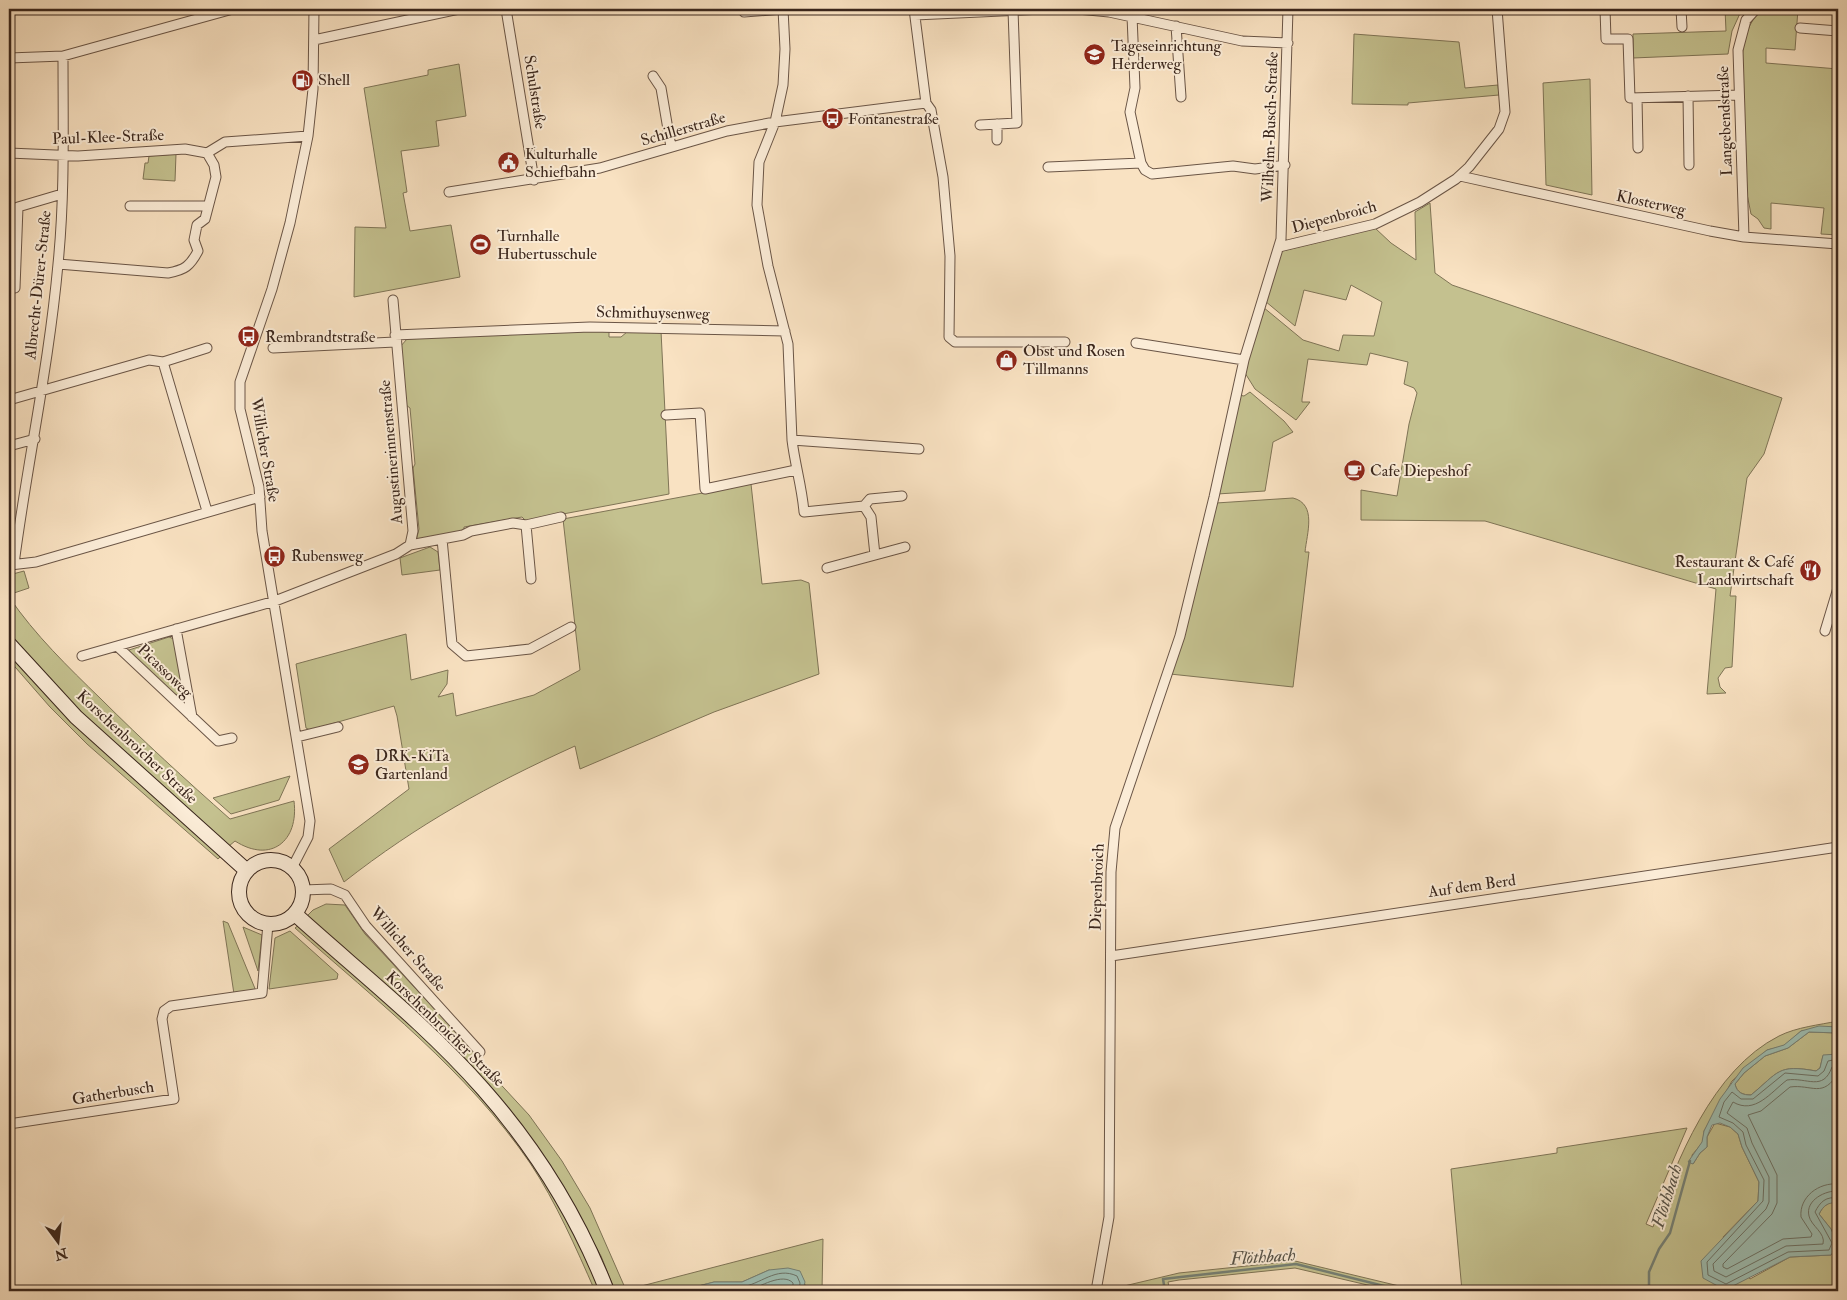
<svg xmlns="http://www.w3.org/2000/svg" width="1847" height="1300" font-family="'IM FELL Double Pica',serif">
  <rect width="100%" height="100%" fill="#f9e2c2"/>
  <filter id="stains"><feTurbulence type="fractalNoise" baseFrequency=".004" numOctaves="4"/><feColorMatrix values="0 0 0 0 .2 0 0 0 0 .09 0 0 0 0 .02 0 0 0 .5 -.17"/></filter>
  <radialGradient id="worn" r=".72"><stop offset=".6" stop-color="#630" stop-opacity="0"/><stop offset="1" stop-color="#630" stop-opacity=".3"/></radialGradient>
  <path fill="#c4c18f" stroke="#7f7456" d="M1725 9H1742L1732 31 1728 54 1633 58V34L1726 31Z
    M1762 9H1798L1795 50 1766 48V63L1838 69V235L1821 234 1824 208 1771 203V229L1764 228 1758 219 1751 214 1747 194 1742 57C1744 39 1748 22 1762 9Z
    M1354 34 1459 42 1465 88 1498 85 1499 95 1408 103V105L1352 104Z
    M459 64 466 116 436 121 439 146 401 151 407 192 403 193 410 231 451 225 460 277 354 297 355 227 386 228 364 88 428 75V70Z
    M1590 79 1592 195 1546 185 1543 83Z
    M176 154 175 181 143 179 145 163H148L149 156Z
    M1430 203 1435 273 1452 285 1782 398 1764 454 1747 478 1730 596H1736L1732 667 1725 668 1718 678 1720 687 1726 693 1707 694 1716 589 1485 521 1361 520V490L1397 496 1409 424 1417 393 1414 388 1404 384 1408 362 1370 353 1367 365 1308 359 1302 399V402H1310L1296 420 1255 389 1245 373V366L1263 307 1303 340 1339 351 1343 335 1374 336 1382 302 1351 285 1346 300 1304 290 1295 326 1265 301 1282 251 1375 228 1391 243 1416 260 1415 212Z
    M591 329H609V337H621L627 332 661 331 669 494 526 521 522 517 464 527V533L416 541 419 529 413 468 415 464 410 408 406 405 400 347 407 339Z
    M1250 392 1284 421 1293 432 1273 442 1265 491 1217 494 1239 395 1244 396Z
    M751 484 762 584 801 580 809 583 819 674 714 712 580 769 575 746C489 785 418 824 344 882L329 849 409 789 397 716 394 706 310 730 306 728 296 664 406 634 411 680 448 670 447 684 438 697 453 693 456 716 534 695 580 670 563 519Z
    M1293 498C1317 504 1307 533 1305 552H1309L1293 687 1170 674 1216 503Z
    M430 547 438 552 440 570 402 575 400 558Z
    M24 571 29 588 11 594 9 590V575Z
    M9 597C35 635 68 667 101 699 143 741 186 780 230 819L294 801C299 841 271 864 235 841L229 846 67 701 29 660 9 636Z
    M169 637 174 639 183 686 179 695 170 693 130 654 129 650Z
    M9 652 222 855 218 859 87 744 50 707 9 660Z
    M290 776 279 800 231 814 213 798Z
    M326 904 345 905 365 934 481 1059 479 1061 529 1115 562 1161 590 1208 626 1290 823 1239 822 1291H803L805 1284 769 1270 742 1282H714L679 1291H615L601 1256 542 1153 468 1064 307 916 313 910Z
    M223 921 228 923 256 991 234 994Z
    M300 924 410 1023 489 1101 556 1195 603 1291H595C576 1248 556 1202 530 1163 468 1072 377 1001 295 928Z
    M243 927 262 935 258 971Z
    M290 931 338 974 337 979 269 989 275 938Z
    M1838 1021V1027L1801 1031 1784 1046 1767 1050 1732 1081 1704 1131 1703 1142 1692 1155 1693 1164 1700 1153 1707 1147V1137L1715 1123 1730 1127 1738 1134 1742 1147 1759 1182 1758 1201 1723 1237 1750 1279 1790 1257 1831 1255 1838 1245V1291H1462L1451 1169 1557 1153V1148L1687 1128 1646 1224 1653 1227C1677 1160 1712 1070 1779 1036 1797 1027 1819 1025 1838 1021Z
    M1809 1032 1838 1033V1054L1823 1056 1820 1068 1816 1071C1778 1064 1779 1072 1751 1095 1743 1095 1737 1093 1735 1084L1744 1073 1765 1056 1788 1048Z
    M1831 1202 1838 1203V1245L1831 1229 1819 1214 1823 1207Z
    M1295 1261 1420 1291H1393L1295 1268 1179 1280 1168 1282 1170 1291H1103L1179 1273Z"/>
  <path fill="#9ebeb2" stroke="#768176" d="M1819 1026 1838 1027V1033L1809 1032 1788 1048 1765 1056 1744 1073 1735 1084C1737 1093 1743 1095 1751 1095 1779 1072 1777 1064 1816 1071L1820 1068 1823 1055 1838 1054V1203C1828 1202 1824 1205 1819 1214L1831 1229 1838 1245 1831 1255 1790 1257 1725 1290 1703 1278 1701 1261 1758 1201 1759 1182 1742 1147 1738 1134 1730 1127 1720 1123 1712 1125 1707 1137V1147L1700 1153 1693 1164 1688 1162 1702 1142 1704 1131 1720 1099 1743 1068 1767 1050 1784 1045 1801 1031Z
    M788 1268 800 1271 805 1282 803 1291H679L714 1282H742L769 1270Z"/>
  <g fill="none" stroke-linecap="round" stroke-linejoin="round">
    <path stroke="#6c7267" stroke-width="1" d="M1838 1059 1828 1061 1824 1071 1818 1076 1785 1073 1753 1099H1741L1732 1092 1724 1102 1719 1117 1733 1123 1743 1132 1746 1145 1764 1180 1763 1201 1707 1262 1708 1275 1726 1284 1788 1252 1829 1250 1832 1243 1815 1212C1820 1202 1826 1196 1838 1198
      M1838 1066 1832 1067C1823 1092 1807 1077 1787 1080 1771 1092 1755 1115 1733 1102L1727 1113 1747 1128 1752 1143 1769 1177V1202L1766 1209 1713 1264 1714 1271 1726 1277 1786 1246 1823 1244C1826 1233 1811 1226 1809 1216 1805 1200 1826 1190 1838 1191
      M1838 1073C1823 1099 1812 1084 1790 1087L1761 1111 1748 1115 1777 1175V1203L1772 1214 1723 1264V1267L1727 1269 1783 1239 1811 1237 1812 1234 1801 1217C1799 1197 1819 1182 1838 1184
      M698 1291C712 1287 726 1288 741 1287 760 1285 776 1266 797 1276L800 1283 799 1291
      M748 1291C759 1287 783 1272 793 1283V1291"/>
    <path stroke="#768176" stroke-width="2.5" d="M1165 1291 1163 1279 1296 1264 1404 1291
      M1649 1291V1272L1659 1249 1670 1233 1690 1161"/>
    <defs>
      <path id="minor" d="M506 9 534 180
        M744 9V12L783 9
        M783 9 785 49 783 85 775 122 759 162 757 205 768 266 788 344 792 440 919 449
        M914 9 926 103 931 110 943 177 950 256 949 337 955 342H1065
        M1078 9 1109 12 1242 41 1288 43
        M1605 9 1606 39H1628L1630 98 1739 95
        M1681 9 1682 27
        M915 15 1043 9
        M1132 16 1135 88 1130 112 1141 163
        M1176 26 1181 97
        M1800 28 1838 31
        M314 40 459 9
        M9 58 63 56 233 9
        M653 76 661 88 671 147
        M1688 96 1689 165
        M1637 98 1638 148
        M997 124V140
        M980 125 1017 123 1013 10
        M9 153 78 156 185 149 207 153 214 165 216 177 205 219 197 225 194 240 198 251C190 266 185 270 168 273L58 264
        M207 153 225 142 308 136
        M1048 167 1141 163 1145 170 1152 174 1233 166 1255 169 1285 165
        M1460 176 1710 231 1744 237 1838 244
        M449 192 600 168 727 131 775 122 926 103
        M130 206H208
        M1744 237 1738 50 1746 20 1756 9
        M1279 247 1375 224 1420 202 1456 179 1469 167 1499 129 1505 112 1497 9
        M15 288 18 207 62 194
        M395 335 590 327 785 331
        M1136 343 1244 360
        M273 348 395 342
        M163 362 207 348
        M9 400 149 360 163 362 207 511
        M666 415 700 413 705 489 796 470
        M792 440C795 465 802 487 804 512L864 506 871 517 875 555
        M9 446 35 439
        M864 506 870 499 902 496
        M526 525 531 579
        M442 539 452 644 466 656 530 649 571 627
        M410 545 463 535 471 531 513 523 526 525 561 517
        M14 564C27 464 49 365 58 264 65 195 63 125 63 56
        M10 565 36 562 260 497
        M827 568 905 547
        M176 629 192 717
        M1825 631 1838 588
        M117 646 218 741 232 738
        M82 656 275 601 396 554 410 545 413 531 393 300
        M297 737 338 727
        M292 868 308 837 310 821 262 531 259 487 240 409V382L272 289 290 223 308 136 313 89 314 9
        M303 890 331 889 345 895 366 926 480 1052
        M1111 956 1838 847
        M9 1124 174 1099 162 1019 164 1011 171 1006 262 993 268 924
        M1096 1291 1109 1217 1111 872 1115 828 1180 636 1214 497 1244 360 1281 239 1288 9"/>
      <path id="secondary" d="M9 644 76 717 247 871
        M239 892a32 32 0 1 1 64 0a32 32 0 1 1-64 0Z
        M295 914C358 971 427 1025 483 1089 536 1149 578 1217 607 1291"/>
    </defs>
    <use href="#minor" stroke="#6a5546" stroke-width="11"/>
    <use href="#secondary" stroke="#3a261c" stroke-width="16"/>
    <use href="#minor" stroke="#fbecd7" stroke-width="9"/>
    <use href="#secondary" stroke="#fbecd7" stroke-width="14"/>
  </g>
  <defs>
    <symbol id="school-disc" viewBox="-11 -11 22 22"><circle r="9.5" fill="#8f2418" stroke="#fbecd7"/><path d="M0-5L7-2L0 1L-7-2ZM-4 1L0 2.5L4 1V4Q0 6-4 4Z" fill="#fff"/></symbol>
    <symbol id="fuel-disc" viewBox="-11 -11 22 22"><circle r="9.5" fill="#8f2418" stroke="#fbecd7"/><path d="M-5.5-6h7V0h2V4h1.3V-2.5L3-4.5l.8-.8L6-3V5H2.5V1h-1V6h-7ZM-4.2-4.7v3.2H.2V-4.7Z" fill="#fff"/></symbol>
    <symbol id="bus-disc" viewBox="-11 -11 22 22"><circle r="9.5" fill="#8f2418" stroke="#fbecd7"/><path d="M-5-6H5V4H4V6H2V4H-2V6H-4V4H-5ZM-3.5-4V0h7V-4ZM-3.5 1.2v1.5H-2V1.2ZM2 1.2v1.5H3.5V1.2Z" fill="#fff"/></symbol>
    <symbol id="civic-disc" viewBox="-11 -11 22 22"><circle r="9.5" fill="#8f2418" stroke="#fbecd7"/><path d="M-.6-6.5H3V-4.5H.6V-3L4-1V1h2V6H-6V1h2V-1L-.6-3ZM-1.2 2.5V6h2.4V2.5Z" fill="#fff"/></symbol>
    <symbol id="stadium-disc" viewBox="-11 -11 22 22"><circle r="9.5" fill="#8f2418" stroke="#fbecd7"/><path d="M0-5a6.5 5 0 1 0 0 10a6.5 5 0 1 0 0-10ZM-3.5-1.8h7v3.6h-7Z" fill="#fff"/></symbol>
    <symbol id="shop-disc" viewBox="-11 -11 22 22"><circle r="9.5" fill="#8f2418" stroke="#fbecd7"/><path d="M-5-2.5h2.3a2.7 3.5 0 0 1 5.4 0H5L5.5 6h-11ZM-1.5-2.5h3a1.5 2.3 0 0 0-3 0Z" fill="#fff"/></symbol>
    <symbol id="cafe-disc" viewBox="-11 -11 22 22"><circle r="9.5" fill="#8f2418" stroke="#fbecd7"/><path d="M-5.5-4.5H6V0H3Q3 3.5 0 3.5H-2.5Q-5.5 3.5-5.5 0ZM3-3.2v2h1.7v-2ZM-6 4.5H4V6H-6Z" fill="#fff"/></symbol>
    <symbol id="restaurant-disc" viewBox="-11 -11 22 22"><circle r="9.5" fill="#8f2418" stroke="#fbecd7"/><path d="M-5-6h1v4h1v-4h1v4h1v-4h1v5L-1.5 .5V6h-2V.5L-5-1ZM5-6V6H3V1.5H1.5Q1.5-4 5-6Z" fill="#fff"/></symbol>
  </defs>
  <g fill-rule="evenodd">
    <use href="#school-disc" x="1082" y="42" width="25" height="25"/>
    <use href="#fuel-disc" x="290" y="68" width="25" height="25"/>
    <use href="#bus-disc" x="820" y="106" width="25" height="25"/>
    <use href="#civic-disc" x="496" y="150" width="25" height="25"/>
    <use href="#stadium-disc" x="468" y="232" width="25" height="25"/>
    <use href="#bus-disc" x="236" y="324" width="25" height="25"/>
    <use href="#shop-disc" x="994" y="348" width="25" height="25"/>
    <use href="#cafe-disc" x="1342" y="458" width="25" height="25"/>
    <use href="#bus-disc" x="262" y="544" width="25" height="25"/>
    <use href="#restaurant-disc" x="1798" y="558" width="25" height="25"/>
    <use href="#school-disc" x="346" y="752" width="25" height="25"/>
  </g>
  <g text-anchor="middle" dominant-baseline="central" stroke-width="4" stroke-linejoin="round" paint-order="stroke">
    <g font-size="16" fill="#3a261c" stroke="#fbecd7" text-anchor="start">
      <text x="1111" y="46">Tageseinrichtung<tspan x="1111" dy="18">Herderweg</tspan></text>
      <text x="318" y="80">Shell</text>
      <text x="848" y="119">Fontanestraße</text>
      <text x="525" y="154">Kulturhalle<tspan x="525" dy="18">Schiefbahn</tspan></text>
      <text x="497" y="236">Turnhalle<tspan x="497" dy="18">Hubertusschule</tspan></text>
      <text x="265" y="337">Rembrandtstraße</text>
      <text x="1023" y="351">Obst und Rosen<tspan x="1023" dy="18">Tillmanns</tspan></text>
      <text x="1370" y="471">Cafe Diepeshof</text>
      <text x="291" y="556">Rubensweg</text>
      <text x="1794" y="562" text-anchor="end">Restaurant &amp; Café<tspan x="1794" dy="18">Landwirtschaft</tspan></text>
      <text x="375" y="756">DRK-KiTa<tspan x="375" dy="18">Gartenland</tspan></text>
    </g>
    <g font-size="16" fill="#3a261c" stroke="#fbecd7">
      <text transform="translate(535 92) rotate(81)">Schulstraße</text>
      <text transform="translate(1725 121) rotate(-92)">Langebendstraße</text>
      <text transform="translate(1270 127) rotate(-88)">Wilhelm-Busch-Straße</text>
      <text transform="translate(683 129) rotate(-16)">Schillerstraße</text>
      <text transform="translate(108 137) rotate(-2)">Paul-Klee-Straße</text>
      <text transform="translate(1651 203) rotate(12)">Klosterweg</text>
      <text transform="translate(1334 217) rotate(-15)">Diepenbroich</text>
      <text transform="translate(38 285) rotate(-84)">Albrecht-Dürer-Straße</text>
      <text transform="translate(653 313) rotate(1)">Schmithuysenweg</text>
      <text transform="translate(265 450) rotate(80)">Willicher Straße</text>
      <text transform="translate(391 452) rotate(-95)">Augustinerinnenstraße</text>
      <text transform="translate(165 671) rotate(44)">Picassoweg</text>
      <text transform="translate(137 747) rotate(43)">Korschenbroicher Straße</text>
      <text transform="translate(1472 886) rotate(-8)">Auf dem Berd</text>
      <text transform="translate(1097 887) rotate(-88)">Diepenbroich</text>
      <text transform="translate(408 949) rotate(49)">Willicher Straße</text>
      <text transform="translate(445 1029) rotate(44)">Korschenbroicher Straße</text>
      <text transform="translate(113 1093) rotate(-9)">Gatherbusch</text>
    </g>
    <g font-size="18" font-style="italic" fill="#585449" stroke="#fbecd7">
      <text transform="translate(1667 1196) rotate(-73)">Flöthbach</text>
      <text transform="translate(1263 1257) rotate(-4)">Flöthbach</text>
    </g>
  </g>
  <rect width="1847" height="1300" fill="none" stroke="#f9e2c2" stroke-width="30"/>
  <rect x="10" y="10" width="1827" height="1280" fill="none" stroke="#3a261c" stroke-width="2.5"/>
  <rect x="15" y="15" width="1817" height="1270" fill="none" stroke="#3a261c"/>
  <g transform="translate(58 1242) rotate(165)" stroke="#fbecd7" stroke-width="4" paint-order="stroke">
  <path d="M0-4L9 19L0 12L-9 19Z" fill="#3a261c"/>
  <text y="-8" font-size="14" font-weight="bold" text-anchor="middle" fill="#3a261c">N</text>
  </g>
  <rect width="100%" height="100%" filter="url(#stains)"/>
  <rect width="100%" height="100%" fill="url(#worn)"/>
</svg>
